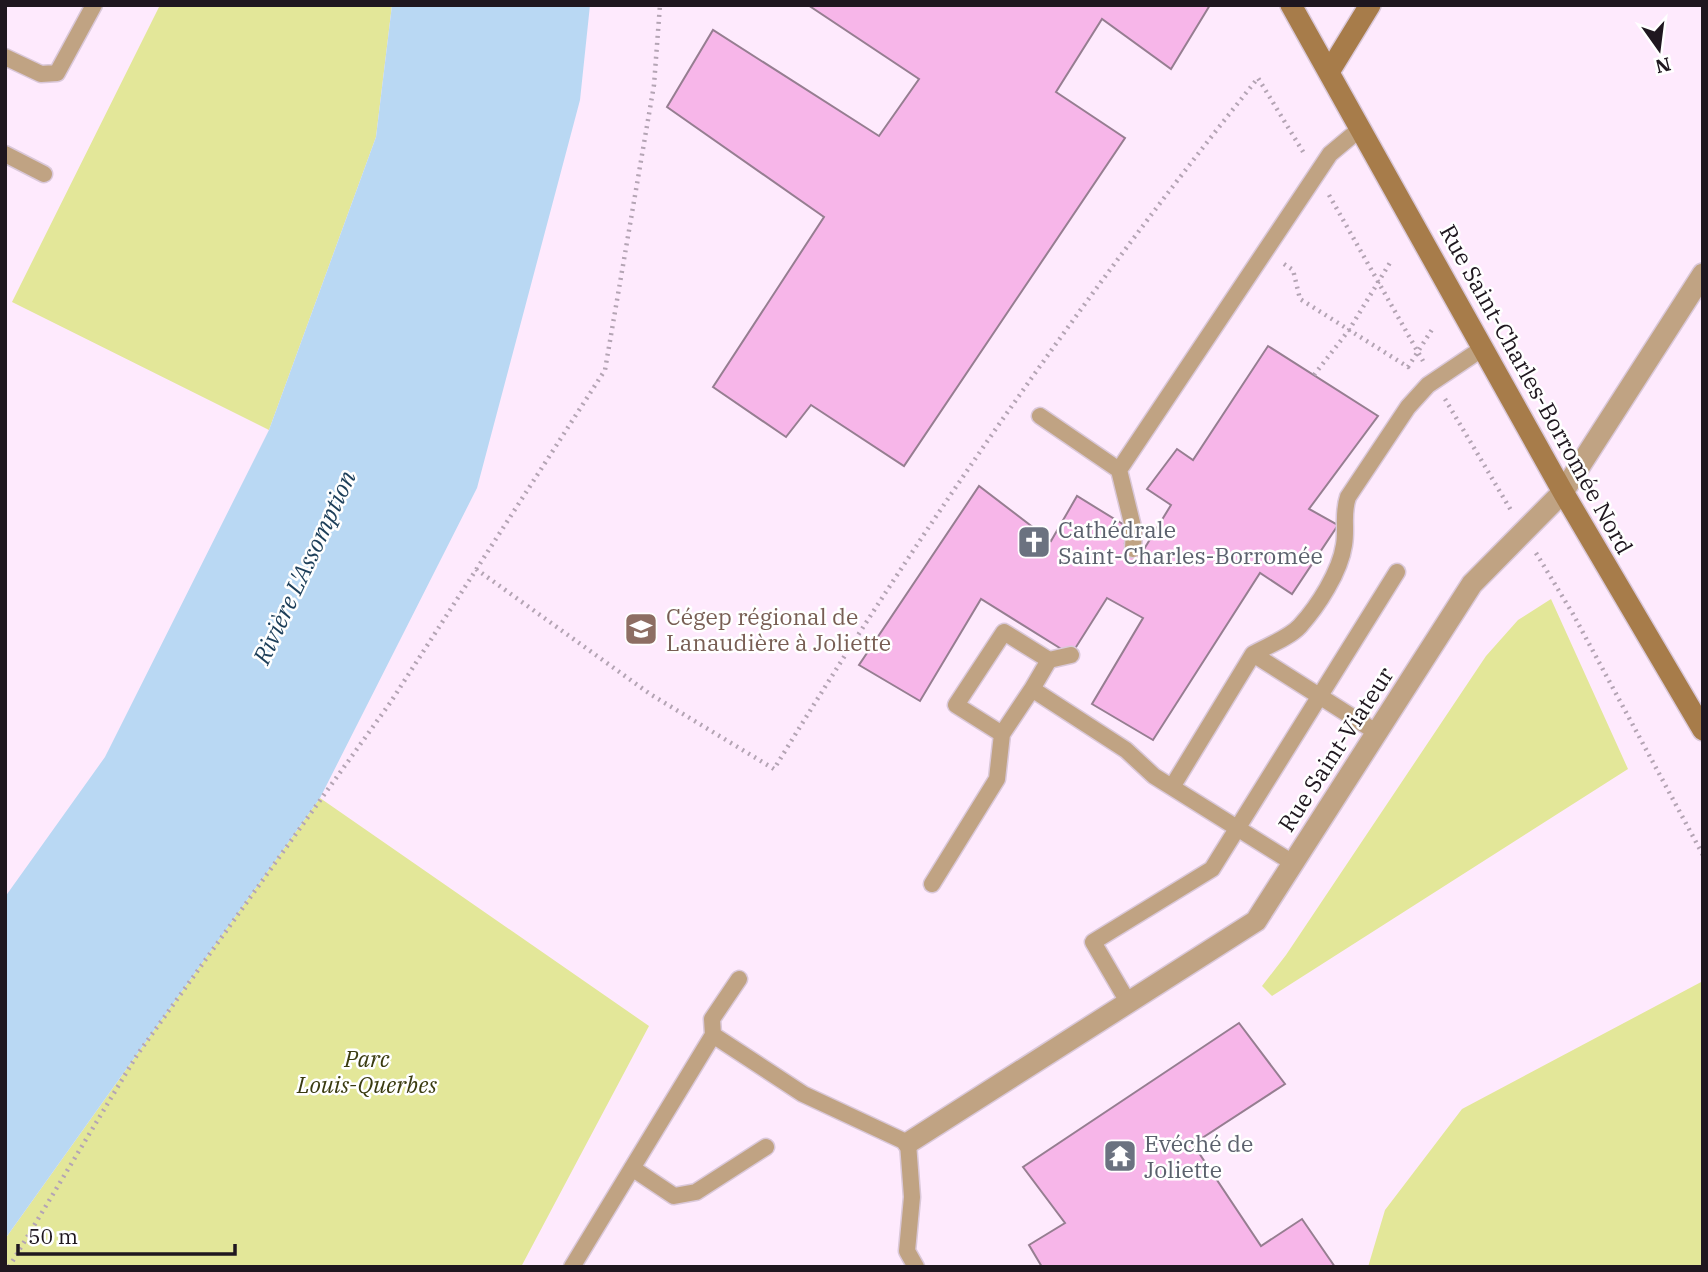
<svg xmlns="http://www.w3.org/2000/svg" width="1708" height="1272" font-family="'IBM Plex Serif',serif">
  <rect width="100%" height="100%" fill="#feeafd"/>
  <path fill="#e3e799" d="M160 5H392L376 137 269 430 12 302Z
    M1551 599 1628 769 1272 996 1262 986 1286 955 1486 656 1518 620Z
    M320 798 649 1026 521 1267H5V1239Z
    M1703 981V1267H1368L1385 1210 1462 1109Z"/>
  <path fill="#b9d8f3" d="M392 5H590L580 100 477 488 320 798 5 1239V897L105 757 269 430 376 137Z"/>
  <path fill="#f7b6e9" stroke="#967e91" stroke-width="2" d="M808 5H1210L1171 69 1102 19 1056 92 1125 138 904 466 811 405 786 437 713 387 824 217 667 107 713 30 879 136 919 79Z
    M1268 346 1378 416 1309 509 1338 525 1292 594 1260 573 1153 740 1092 704 1143 618 1107 598 1071 655 981 599 920 701 859 665 979 486 1051 541 1077 496 1134 531 1125 543 1141 554 1171 505 1147 489 1177 449 1193 460Z
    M1239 1023 1285 1084 1193 1144 1261 1246 1302 1219 1335 1267H1042L1029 1245 1065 1223 1023 1167Z"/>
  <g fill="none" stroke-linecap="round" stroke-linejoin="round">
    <defs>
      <path id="lane" d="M5 57 41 74 57 73 94 5
        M5 154 44 174
        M1040 416 1119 470 1330 154 1361 128
        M1119 470 1134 531 1133 549
        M1253 654C1267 646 1289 638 1300 626 1318 606 1340 572 1344 545 1347 528 1342 514 1348 497L1408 407 1428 385 1483 348
        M1049 660 1071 655
        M1002 734 956 705 1004 632 1049 660 1032 689
        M1172 787 1253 654 1376 732
        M932 884 997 779 1002 734 1032 689 1126 750 1154 776 1293 863
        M1128 1002 1093 942 1212 869 1397 572
        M713 1035 712 1019 739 979
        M632 1168 674 1196 696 1192 766 1147
        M572 1267 713 1035 803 1094 908 1143 912 1197 907 1251 916 1267"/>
      <path id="street" d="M908 1143 1256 921 1472 584 1563 492 1703 274"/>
      <path id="secondary" d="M1291 5 1563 492 1703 730
        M1329 72 1370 5"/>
    </defs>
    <use href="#lane" stroke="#dac8d9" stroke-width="19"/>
    <use href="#street" stroke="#dac8d9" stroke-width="24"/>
    <use href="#secondary" stroke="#dac8d9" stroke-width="24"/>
    <path stroke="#b4a4b4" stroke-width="4.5" stroke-dasharray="2 5" stroke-linecap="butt" d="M1329 195 1423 361
      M1284 264 1293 270 1300 299 1408 367 1433 328
      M1314 375 1349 330 1391 261
      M1445 399 1512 512
      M1536 553 1573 614 1703 855
      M476 569 650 694 774 769C921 529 1082 297 1258 78L1305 155
      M9 1267 137 1055 390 703 605 370 654 85 660 5"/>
    <use href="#lane" stroke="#c0a383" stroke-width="16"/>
    <use href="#street" stroke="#c0a383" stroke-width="21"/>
    <use href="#secondary" stroke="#a77c4a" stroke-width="21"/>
  </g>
  <defs>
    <symbol id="church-square" viewBox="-11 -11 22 22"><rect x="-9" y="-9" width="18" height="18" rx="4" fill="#6b7280" stroke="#fff"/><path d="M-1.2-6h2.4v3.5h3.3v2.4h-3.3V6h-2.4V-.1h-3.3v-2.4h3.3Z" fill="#fff"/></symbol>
    <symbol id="university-square" viewBox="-11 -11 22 22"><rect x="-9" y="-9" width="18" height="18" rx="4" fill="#8d6e63" stroke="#fff"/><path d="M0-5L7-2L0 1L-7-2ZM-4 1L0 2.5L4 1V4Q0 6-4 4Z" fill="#fff"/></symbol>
    <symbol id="temple-square" viewBox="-11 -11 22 22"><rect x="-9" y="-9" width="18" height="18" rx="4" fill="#6b7280" stroke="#fff"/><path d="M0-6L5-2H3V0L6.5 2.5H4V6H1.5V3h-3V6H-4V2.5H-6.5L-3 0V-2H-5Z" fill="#fff"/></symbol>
  </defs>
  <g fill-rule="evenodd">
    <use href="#church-square" x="1015" y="523" width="38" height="38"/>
    <use href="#university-square" x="622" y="610" width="38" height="38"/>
    <use href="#temple-square" x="1101" y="1137" width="38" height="38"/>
  </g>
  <g text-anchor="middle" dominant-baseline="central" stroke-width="5" stroke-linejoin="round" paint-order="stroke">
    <g font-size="23" fill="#1f171f" stroke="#fff">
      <text transform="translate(1537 389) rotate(61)">Rue Saint-Charles-Borromée Nord</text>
      <text transform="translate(1335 749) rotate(-57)">Rue Saint-Viateur</text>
    </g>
    <g font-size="23" fill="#5b616d" stroke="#fff" text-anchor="start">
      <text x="1058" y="529">Cathédrale<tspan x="1058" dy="26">Saint-Charles-Borromée</tspan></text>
      <text x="1144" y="1143">Evéché de<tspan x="1144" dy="26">Joliette</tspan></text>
    </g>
    <g font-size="23" fill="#785e54" stroke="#fff" text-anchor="start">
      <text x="666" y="616">Cégep régional de<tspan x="666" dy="26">Lanaudière à Joliette</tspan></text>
    </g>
    <g font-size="23" font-style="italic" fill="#3a3b10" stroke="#fff">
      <text x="367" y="1058">Parc<tspan x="367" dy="26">Louis-Querbes</tspan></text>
    </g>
    <g font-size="24" font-style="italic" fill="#1c3e59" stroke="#fff">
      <text transform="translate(304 567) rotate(-65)">Rivière L'Assomption</text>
    </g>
  </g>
  <rect width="1708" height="1272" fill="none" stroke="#1f171f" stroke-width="14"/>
  <g transform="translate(1659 49) rotate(166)" stroke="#ffffff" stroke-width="5" paint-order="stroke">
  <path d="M0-5L12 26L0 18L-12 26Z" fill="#1f171f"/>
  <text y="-10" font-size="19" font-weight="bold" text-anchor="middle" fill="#1f171f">N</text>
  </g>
  <path d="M18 1244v10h217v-10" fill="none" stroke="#1f171f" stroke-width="3.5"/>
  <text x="28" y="1244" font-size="21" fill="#1f171f" stroke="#ffffff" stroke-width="5" paint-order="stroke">50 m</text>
</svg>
